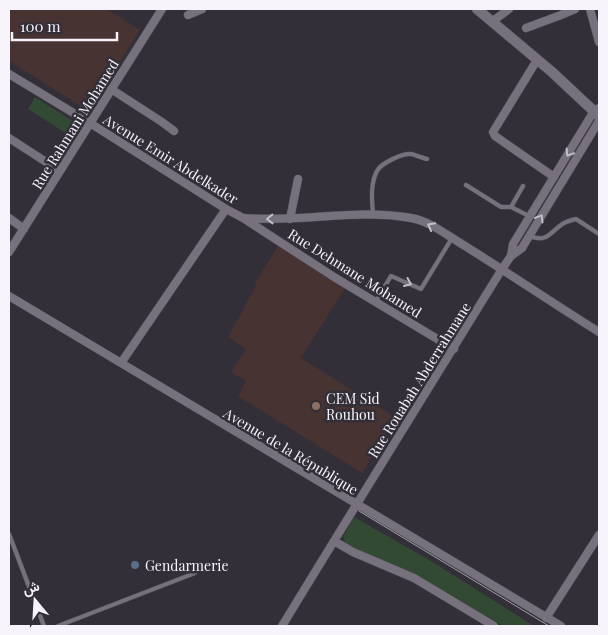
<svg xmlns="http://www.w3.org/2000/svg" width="608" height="635" font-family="'Playfair Display',Vazirmatn,serif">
  <rect width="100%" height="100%" fill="#332f38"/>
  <path fill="#473332" d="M9 9H107L140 30 88 111 9 61Z
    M278 246 345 288 301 358 395 417 362 473 238 396 246 381 231 372 246 349 228 337 256 286 254 285Z"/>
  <path fill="#324934" d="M35 97 82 127 75 139 28 109Z
    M354 517 431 561 534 626H503L415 575 352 549C347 545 345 542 343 537Z"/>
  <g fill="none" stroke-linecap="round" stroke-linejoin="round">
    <defs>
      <path id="service" d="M466 185 501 207H511L529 216
        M511 207 523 186
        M373 214C372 200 370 184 377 171 381 163 403 153 411 154 416 155 422 158 427 159
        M529 236C549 243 549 232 564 223 568 221 572 220 576 219L599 234
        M376 301 391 276 421 289 452 238
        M9 534 44 626
        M58 626 195 573"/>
      <path id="minor" d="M590 9 599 42
        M188 15 202 9
        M493 21 509 9
        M526 28 561 15 575 9
        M537 60 493 132 495 136 554 177
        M9 74 90 123 226 209 243 218 334 277 454 349
        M111 89 162 122 174 131
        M9 138 60 171
        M9 218 24 229
        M244 218C300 223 356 208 411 218 430 221 448 236 465 246 510 274 554 304 599 332
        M290 219 298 179
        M9 252 162 9
        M511 256 513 244 594 111 599 108
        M9 296 561 626
        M121 363 226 209
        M334 541 353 552 414 578 494 626
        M546 618 599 535
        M282 626 334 541 502 269 511 256 522 248 599 121"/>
      <path id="tertiary" d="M477 9 552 72 599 116"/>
    </defs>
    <use href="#service" stroke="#504c54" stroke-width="5"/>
    <use href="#minor" stroke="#504c54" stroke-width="9"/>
    <use href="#tertiary" stroke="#504c54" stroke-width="11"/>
    <use href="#service" stroke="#76717c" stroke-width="4"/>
    <use href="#minor" stroke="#76717c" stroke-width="8"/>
    <use href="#tertiary" stroke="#76717c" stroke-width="10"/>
    <path stroke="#a3a0a8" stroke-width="1" d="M359 511 549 626"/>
  </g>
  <defs><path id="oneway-chevron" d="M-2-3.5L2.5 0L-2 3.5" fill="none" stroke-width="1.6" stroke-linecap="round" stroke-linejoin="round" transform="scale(1.25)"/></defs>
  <g stroke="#c3bfc8">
    <use href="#oneway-chevron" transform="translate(569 153) rotate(122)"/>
    <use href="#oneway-chevron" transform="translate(540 218) rotate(-59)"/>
    <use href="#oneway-chevron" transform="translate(270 219) rotate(179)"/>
    <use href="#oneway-chevron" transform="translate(431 226) rotate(-152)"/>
    <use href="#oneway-chevron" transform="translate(408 283) rotate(24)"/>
  </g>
  <circle fill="#8d6e63" stroke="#332f38" stroke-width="2" cx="316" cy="406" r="5"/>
  <circle fill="#5c6f8a" stroke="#332f38" stroke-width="2" cx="135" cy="565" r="5"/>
  <g text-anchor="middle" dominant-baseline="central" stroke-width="5" stroke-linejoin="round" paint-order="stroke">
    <g font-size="14" fill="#f6f3fa" stroke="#332f38">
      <text transform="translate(75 124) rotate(-58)">Rue Rahmani Mohamed</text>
      <text transform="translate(171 159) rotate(32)">Avenue Emir Abdelkader</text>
      <text transform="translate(355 273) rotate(32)">Rue Dehmane Mohamed</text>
      <text transform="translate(419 380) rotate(-58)">Rue Rouabah Abderrahmane</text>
      <text transform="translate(291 451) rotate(31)">Avenue de la République</text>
    </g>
    <g font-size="14" fill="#f6f3fa" stroke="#332f38" text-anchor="start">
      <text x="326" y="398">CEM Sid<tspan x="326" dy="16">Rouhou</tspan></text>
      <text x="145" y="565">Gendarmerie</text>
    </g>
  </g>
  <rect width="608" height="635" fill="none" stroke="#f6f3fa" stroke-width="20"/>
  <g transform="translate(35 600) rotate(342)" stroke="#332f38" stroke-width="4" paint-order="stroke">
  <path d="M0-4L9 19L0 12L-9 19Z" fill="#f6f3fa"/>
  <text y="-8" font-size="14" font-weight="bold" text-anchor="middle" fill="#f6f3fa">ش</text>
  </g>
  <path d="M12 32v8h105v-8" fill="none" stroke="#f6f3fa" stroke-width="2.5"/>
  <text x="20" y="32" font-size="15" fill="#f6f3fa" stroke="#332f38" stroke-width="4" paint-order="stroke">100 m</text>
</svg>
